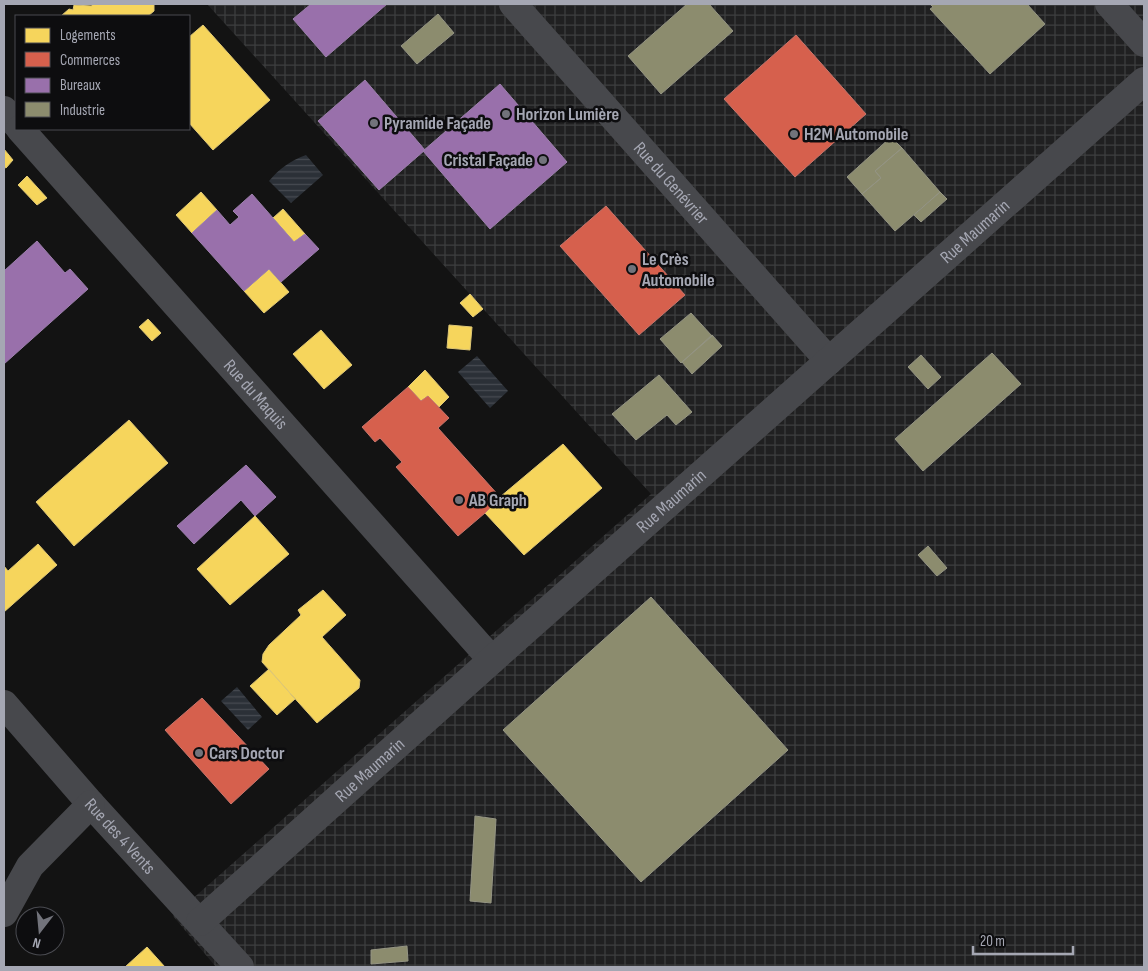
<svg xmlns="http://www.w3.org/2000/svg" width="1148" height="971" font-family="'Sofia Sans Condensed',sans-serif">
  <defs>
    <pattern id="industrial-grid" width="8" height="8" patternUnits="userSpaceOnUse" patternTransform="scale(1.25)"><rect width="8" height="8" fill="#202021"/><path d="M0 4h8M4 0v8" fill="none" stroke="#3d3e3f"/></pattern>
    <pattern id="water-rules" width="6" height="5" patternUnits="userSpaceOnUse" patternTransform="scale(1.25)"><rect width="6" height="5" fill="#2b3037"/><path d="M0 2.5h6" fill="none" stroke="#474b52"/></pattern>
  </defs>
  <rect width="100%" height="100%" fill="#131313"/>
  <path fill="url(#industrial-grid)" d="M207 4H1144V967H216L173 916 651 494Z"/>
  <path fill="url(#water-rules)" d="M306 155 323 175 291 203 269 181C280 168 290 161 306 155Z
    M477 356 508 391 490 408 458 372Z
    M237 687 262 717 248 730 221 701Z"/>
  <path fill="#f6d55c" stroke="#dec776" d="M92 4H154V11L148 16H61L69 9 73 10 74 5 92 6Z
    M203 25 270 100 213 150 189 123V37Z
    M4 149 13 160 6 168 4 167Z
    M27 176 47 198 37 205 18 185Z
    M201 192 217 210 192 233 176 215Z
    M283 209 305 234 294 242 273 218Z
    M269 269 289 292 264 313 244 291Z
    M470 294 483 309 473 317 460 303Z
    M148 319 161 333 152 341 139 327Z
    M449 325 472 327 470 350 447 348Z
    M321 330 352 365 324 389 293 354Z
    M425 370 449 397 439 407 428 396 421 401 408 387Z
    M129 420 168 463 74 546 36 502Z
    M563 444 602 488 524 555 485 513 500 497Z
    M255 516 289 554 230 605 197 569Z
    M38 544 57 565 4 612V566L8 571Z
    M323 590 346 615 322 637 360 680 359 688 317 723 262 662 263 654 269 645 301 615 298 610Z
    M269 669 295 699 277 715 250 686Z
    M147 947 165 967H125Z"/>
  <path fill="#d6604d" stroke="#c7756c" d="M796 35 866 114 795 177 724 99Z
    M606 206 685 295 639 335 560 246Z
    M408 387 421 401 428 396 449 418 438 428 500 497 485 513 458 536 396 467 402 462 380 438 375 442 362 427Z
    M202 698 269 769 231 804 165 730Z"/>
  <path fill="#9970ab" stroke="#9d80ad" d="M311 4H387L326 57 293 19Z
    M365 80 425 150 379 190 318 121Z
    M500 84 567 162 490 229 423 151Z
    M252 194 294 242 305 234 319 249 281 282 269 269 244 291 192 233 217 210 230 225 239 217 233 211Z
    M37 241 65 273 70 269 88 289 4 364V271Z
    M246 465 276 497 255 516 241 500 194 544 177 526Z"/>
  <path fill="#8c8c6e" stroke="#949483" d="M687 4H709L733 31 661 94 628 56Z
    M930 4H1027L1045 24 990 74 930 9 933 7Z
    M438 14 454 33 417 64 401 46Z
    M891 137 902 148 875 171 881 178 862 194 847 177Z
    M902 148 940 192 895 231 862 194 881 178 875 171Z
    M940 192 947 199 921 222 914 215Z
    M691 313 712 336 681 363 660 339Z
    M712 335 722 346 692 374 682 362Z
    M992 353 1021 384 923 471 895 439Z
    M921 355 941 377 928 389 908 367Z
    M659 375 692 412 676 425 667 415 636 440 612 414Z
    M928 546 947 568 937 576 918 555Z
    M651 597 788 750 641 882 503 730Z
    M475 816 496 819 491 903 470 901Z
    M407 946 408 961 371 964V950Z"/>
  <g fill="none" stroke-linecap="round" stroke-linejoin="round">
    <g stroke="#47484c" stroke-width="28">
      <path id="s1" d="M513 4 829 361"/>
      <path d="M1109 4 1144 43"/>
      <path d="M4 110 16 124"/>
      <path id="s2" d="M20 129 492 660"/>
      <path id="s3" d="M4 704 91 804 240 967"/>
      <path d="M4 913 30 866 91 804"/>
      <path id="s4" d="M200 922 492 660 1144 81"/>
    </g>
  </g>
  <g fill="#72737b" stroke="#0d0d0f" stroke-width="2">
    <circle cx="506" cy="114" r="5"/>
    <circle cx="374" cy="123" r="5"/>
    <circle cx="794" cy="134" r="5"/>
    <circle cx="543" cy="160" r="5"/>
    <circle cx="632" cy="269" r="5"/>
    <circle cx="459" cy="500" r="5"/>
    <circle cx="199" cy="753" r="5"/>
  </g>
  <g text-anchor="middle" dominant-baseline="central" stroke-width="5" stroke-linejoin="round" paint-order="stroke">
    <g font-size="18" font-weight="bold" fill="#a5a7b3" stroke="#0d0d0f" text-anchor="start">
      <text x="516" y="114">Horizon Lumière</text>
      <text x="384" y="123">Pyramide Façade</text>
      <text x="804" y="134">H2M Automobile</text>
      <text x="533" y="160" text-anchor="end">Cristal Façade</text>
      <text x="642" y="259">Le Crès<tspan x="642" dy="21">Automobile</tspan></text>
      <text x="469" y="500">AB Graph</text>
      <text x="209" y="753">Cars Doctor</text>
    </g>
    <g font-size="18" fill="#a5a7b3" stroke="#0d0d0f">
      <text stroke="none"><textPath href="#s1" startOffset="239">Rue du Genévrier</textPath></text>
      <text stroke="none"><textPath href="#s4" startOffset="1038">Rue Maumarin</textPath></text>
      <text stroke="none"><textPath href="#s2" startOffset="355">Rue du Maquis</textPath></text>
      <text stroke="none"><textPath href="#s4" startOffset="632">Rue Maumarin</textPath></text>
      <text stroke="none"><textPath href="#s4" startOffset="228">Rue Maumarin</textPath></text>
      <text stroke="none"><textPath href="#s3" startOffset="176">Rue des 4 Vents</textPath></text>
    </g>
  </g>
  <rect width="1148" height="971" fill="none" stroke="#a5a7b3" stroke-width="10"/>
  <rect x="15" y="15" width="175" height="115" fill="#0d0d0f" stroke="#4a4b51"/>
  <rect x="25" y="28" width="25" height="15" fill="#f6d55c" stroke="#4a4b51"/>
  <text x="60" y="40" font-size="15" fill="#a5a7b3">Logements</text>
  <rect x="25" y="52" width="25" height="15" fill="#d6604d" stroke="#4a4b51"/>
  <text x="60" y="65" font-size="15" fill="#a5a7b3">Commerces</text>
  <rect x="25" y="78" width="25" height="15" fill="#9970ab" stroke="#4a4b51"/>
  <text x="60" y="90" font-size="15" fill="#a5a7b3">Bureaux</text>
  <rect x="25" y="102" width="25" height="15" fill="#8c8c6e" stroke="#4a4b51"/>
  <text x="60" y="115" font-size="15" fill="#a5a7b3">Industrie</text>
  <g transform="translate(40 931) rotate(196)"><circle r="24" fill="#0d0d0f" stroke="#4a4b51"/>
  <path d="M0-4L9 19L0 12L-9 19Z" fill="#72737b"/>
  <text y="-8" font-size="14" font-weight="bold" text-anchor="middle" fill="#a5a7b3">N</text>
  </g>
  <path d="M973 946v8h100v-8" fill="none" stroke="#a5a7b3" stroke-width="2.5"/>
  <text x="980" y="946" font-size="15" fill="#a5a7b3" stroke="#0d0d0f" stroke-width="4" paint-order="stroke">20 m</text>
</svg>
